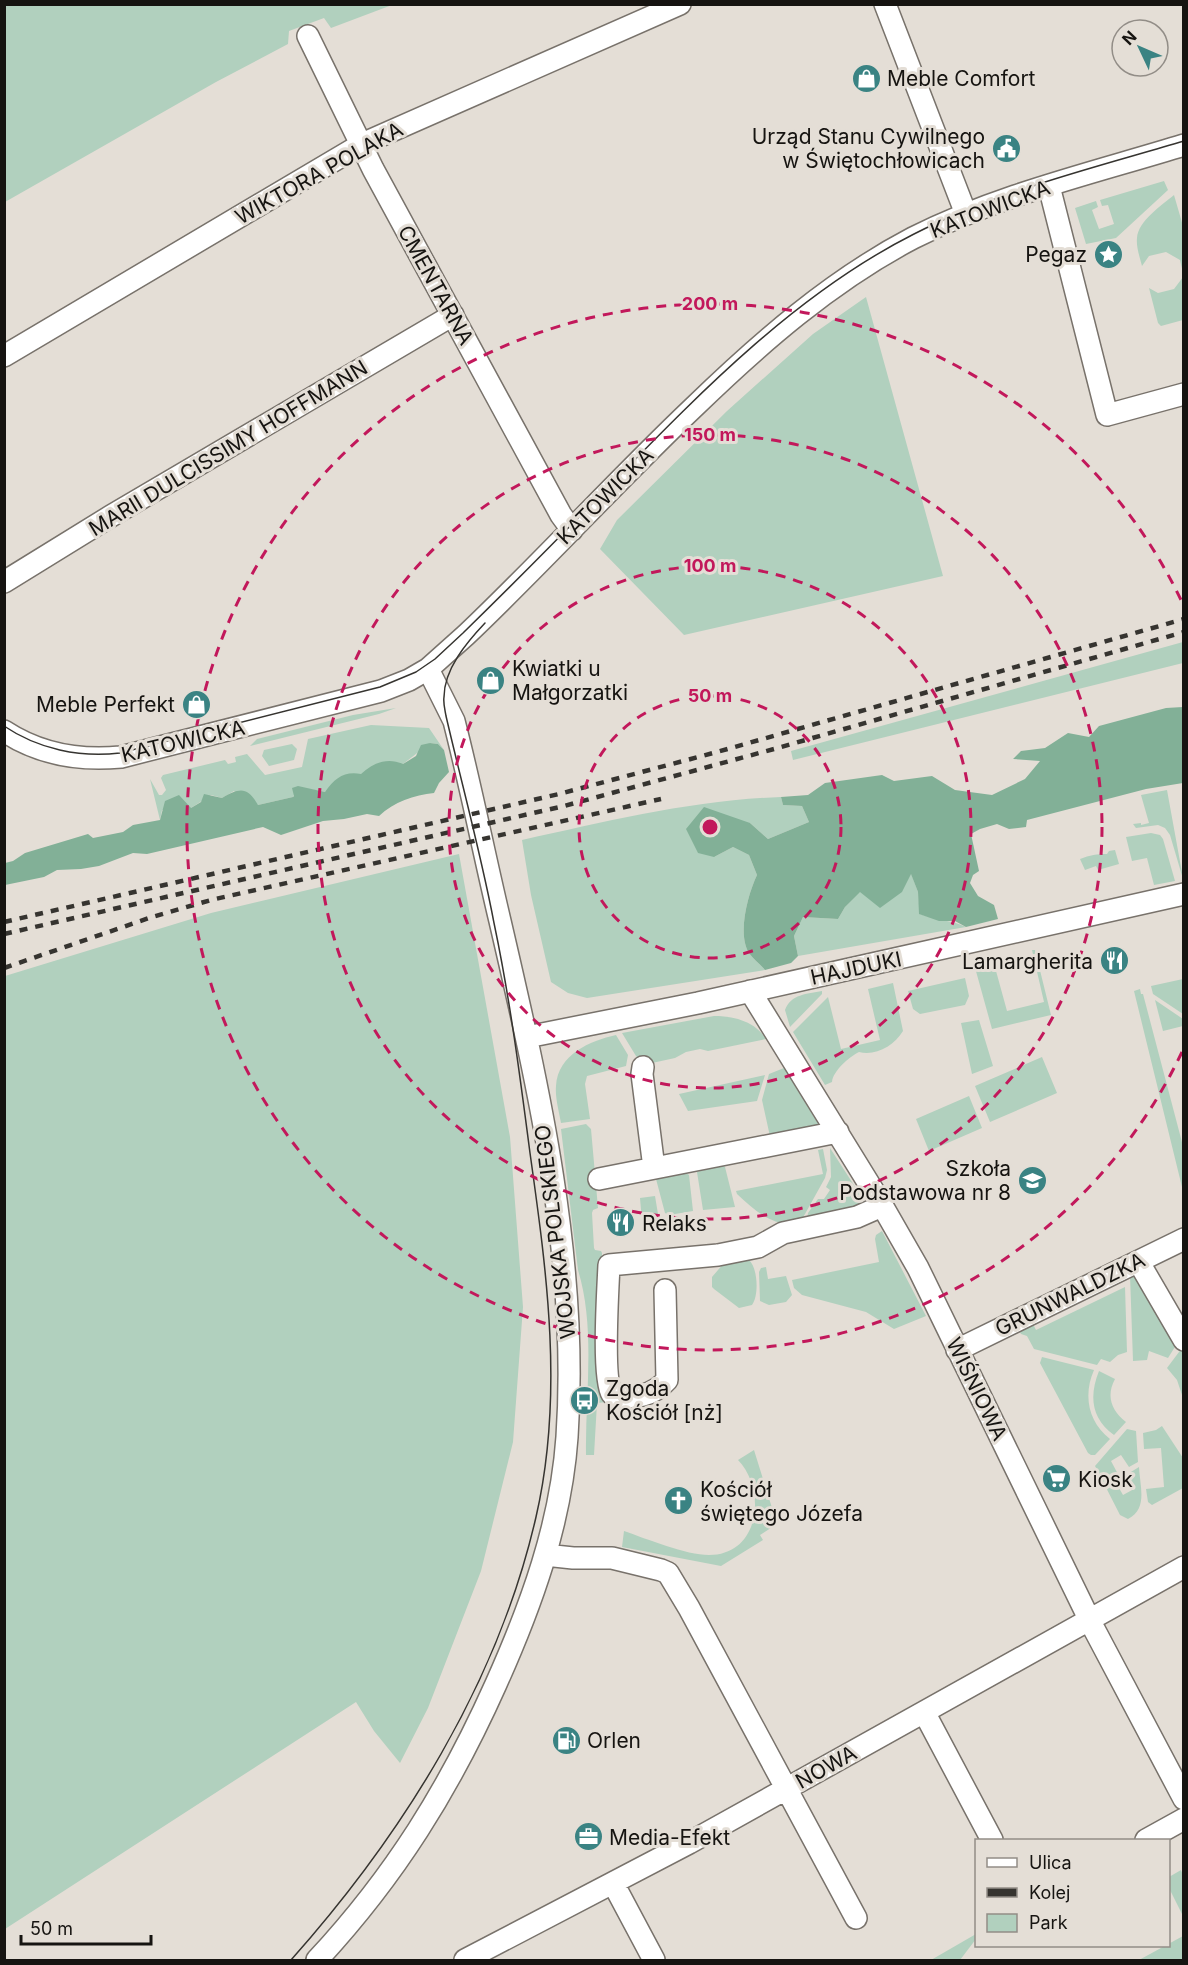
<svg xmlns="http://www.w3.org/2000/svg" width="1188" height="1965" font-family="Inter,sans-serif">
  <rect width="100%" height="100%" fill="#e4ded6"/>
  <path fill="#b1d0be" d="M5 4H392V5L331 28 324 18 289 31 288 44 216 82 5 202Z
    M1164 181 1168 190 1116 238 1086 244 1075 208 1096 201 1098 207 1092 210 1099 229 1114 224 1108 205 1102 206 1100 200Z
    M1174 195 1183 226V273L1180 260 1166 252 1149 256 1142 266C1140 258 1136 247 1137 238 1138 221 1162 205 1174 195Z
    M1183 277V320L1161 326 1158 323 1149 288 1158 293 1174 289Z
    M866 297 943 576 684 635 600 549 617 520 727 411 813 334Z
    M1183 642V663L793 760 791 751Z
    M396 708 379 714 250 746 257 739 353 715Z
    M371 725 429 728 444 750 438 744 430 743 403 764 361 774 325 792 298 787 293 797 258 805 234 791 222 798 211 795 191 808 162 810 160 820 150 779 159 795H162L166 790 161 778 163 775 225 760 228 764 236 762 235 757 247 754 265 775 302 767 308 739Z
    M292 744 297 749 294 760 269 766 262 756 264 750Z
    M1167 790 1183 878V879L1170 835 1165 828 1158 825 1136 828 1133 824 1141 823V825L1149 823 1141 795Z
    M781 797 783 805 802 806 809 822 768 839 750 823 714 857 733 847 749 855 757 875C748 894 737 934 749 953 753 959 760 964 765 970L587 998 568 993 551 982 531 895 522 840C608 821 693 800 781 797Z
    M1151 833 1160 835 1163 839 1175 881 1154 885 1147 858 1132 861 1126 837Z
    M1115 850 1119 864 1098 870 1096 866 1085 870 1080 859C1090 855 1097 854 1107 854L1109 851Z
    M459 854 510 1137 523 1307 513 1442 481 1571 428 1708 400 1763 374 1731 356 1702 5 1929V976L211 913Z
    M911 873 918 892 920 914C935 920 952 920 966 927L798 956 794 936 803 917 838 919 845 907 860 891Z
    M1032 950H1035L1051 1015 992 1029 974 964 993 960 1007 1011 1044 1002Z
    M965 978 969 996 965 1005 920 1014 913 1009 908 991Z
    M1183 979H1184L1183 1014 1153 994 1151 986Z
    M893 983 903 1031C894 1046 876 1056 859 1052 849 1057 833 1071 832 1082L825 1085 793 1032 828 997 841 1049 880 1040 868 989Z
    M1140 989 1141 994H1143L1183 1146 1182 1187 1134 991Z
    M822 991V994L790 1027 785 1010C791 994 807 994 822 991Z
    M1155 1000 1183 1019V1026L1163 1031Z
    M714 1016C733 1016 755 1021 766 1039L708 1051 700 1049 686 1052 675 1058 652 1063 642 1062 636 1056 622 1033Z
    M979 1020 993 1066 972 1074 961 1023Z
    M616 1035 628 1055 626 1066 587 1076 585 1084 590 1119 561 1123C559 1111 555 1098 556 1086 558 1054 590 1041 616 1035Z
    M1042 1057 1057 1093 990 1122 975 1086Z
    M784 1068 822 1130 771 1141 762 1100 769 1074Z
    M765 1075 757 1101 688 1111 679 1094Z
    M969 1096 982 1128 929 1151 916 1119Z
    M586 1124 591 1129 598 1208 593 1210 592 1213 594 1248 595 1250 601 1251 602 1253 601 1389 636 1399 597 1403 594 1455H586C585 1395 596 1329 578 1270L561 1129Z
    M830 1148 861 1196 864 1202V1207L807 1220 808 1213 818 1199H824L830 1190 826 1187 831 1177Z
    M823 1149 827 1170 825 1178 800 1223C774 1228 755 1211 737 1194L736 1191 823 1174 818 1150Z
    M723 1165 725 1167 735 1207 703 1210 697 1172Z
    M686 1173 689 1175 693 1211 669 1215 665 1213 656 1179Z
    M655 1196 659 1220 642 1221 640 1198Z
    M882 1231 926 1316 894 1329 866 1312 802 1295 794 1288 792 1280 879 1262 875 1239 876 1235Z
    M749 1260C758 1268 759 1296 752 1305L739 1308 714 1289 712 1287V1277L724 1263Z
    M766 1267 768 1279 786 1276 792 1295 786 1302 769 1305 760 1301 759 1272 761 1268Z
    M1138 1271 1178 1342 1168 1358 1149 1351 1147 1360 1133 1361 1130 1275Z
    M1125 1287 1127 1352 1118 1355 1110 1362 1101 1359 1097 1365 1034 1349 1027 1336 1021 1334 1019 1330 1033 1324 1036 1330Z
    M1182 1348 1183 1395H1182L1177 1380 1167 1368Z
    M1042 1357 1094 1370C1083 1395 1088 1422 1110 1439L1095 1455H1091L1088 1453 1040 1363Z
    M1099 1371 1115 1379C1106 1396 1111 1410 1126 1422L1114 1435C1091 1418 1089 1396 1099 1371Z
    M1162 1426 1183 1458V1488L1152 1505 1148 1502 1146 1489 1164 1487 1161 1448 1144 1449 1143 1433 1156 1430Z
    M1127 1429 1136 1431 1138 1462 1129 1467 1121 1455 1111 1461 1120 1478 1115 1481 1123 1495 1134 1489 1126 1475 1139 1467C1140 1487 1148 1509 1128 1519L1120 1515 1095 1466Z
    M754 1450 777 1524 760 1535 763 1540 721 1566 622 1547 624 1531C647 1539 686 1555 709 1555 760 1555 767 1490 738 1460Z
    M1181 1870 1183 1875V1916L1169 1888V1877Z
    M976 1934V1939L960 1960H931Z
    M1183 1936V1960H1139Z"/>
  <path fill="#82b097" d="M1183 707V783L1146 789 1027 820 1026 827 1009 829 997 824 980 829 971 834 979 871 973 875 970 883 978 896 994 905 998 919 966 927 955 921H939L919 914 918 892 911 874 902 892 880 908 860 892 845 907 838 919 803 917 794 936 798 956 791 963 765 970C760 964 753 959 749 953 737 934 748 894 757 875L749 855 733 847 714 857 698 853 686 829 704 807 750 823 768 839 809 822 802 806 783 805 781 797 808 795 825 783 882 775 894 781 932 776 955 790 992 795 1025 779 1040 761 1013 759 1021 751 1045 748 1068 733 1089 737 1099 726 1166 708Z
    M430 743 438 744 444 750 449 772 439 783 434 793C414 795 394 802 379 816L367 814 344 819 323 821 281 835 263 827 147 854 133 853 99 866 81 869 57 870 44 877 5 885V863L13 861 25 853 88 834 93 838 123 832 133 825 160 820 165 801 179 795 191 808 201 802 204 794 222 798C240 787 248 787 258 805L293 797 294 796 292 788 298 786 325 792C335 778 344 771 361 774 373 763 387 757 403 764L416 756 421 745Z"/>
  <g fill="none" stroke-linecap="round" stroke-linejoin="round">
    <defs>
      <path id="minor" d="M885 4 966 214
        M308 36 373 169 561 515 572 530
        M1049 186 1107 415 1184 394
        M4 356 362 144 680 4
        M4 582 111 516 453 315
        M4 731C39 754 80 761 121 757L381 691 409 680 428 669 466 635C544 561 616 481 694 407 760 343 831 281 913 238 998 195 1093 173 1184 145
        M750 991 879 1200 918 1268 1093 1627 1184 1799
        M527 1037 698 1003 1184 894
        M643 1067 642 1074 654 1168
        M599 1179 838 1132
        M1141 1266 1184 1340
        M665 1290 667 1380C654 1395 632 1401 612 1394 602 1378 608 1288 609 1265L718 1255 758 1247 783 1233 857 1217 882 1206
        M957 1350 1184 1239
        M545 1555 573 1558H612L661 1570 668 1573 689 1608 856 1918
        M924 1712 992 1840
        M1146 1840 1184 1819
        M613 1883 654 1960
        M317 1960C395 1876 449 1789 496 1684 531 1606 561 1524 567 1437 579 1263 539 1089 500 921 484 854 471 787 454 721L428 669
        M465 1960 689 1843 1184 1567"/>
    </defs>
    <use href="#minor" stroke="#78726b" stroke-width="24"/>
    <use href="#minor" stroke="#fff" stroke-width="21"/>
    <path stroke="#363430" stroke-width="1.5" d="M4 726C38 749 80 758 120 753L380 687 416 672 435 659 463 633C512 585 560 537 607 488 699 394 795 294 914 234 998 191 1093 168 1184 141
      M291 1960C403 1834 498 1683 536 1517 564 1396 547 1274 530 1153 520 1076 510 999 494 923 481 854 462 785 446 716 445 710 443 703 444 697 444 669 467 642 485 623"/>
    <path stroke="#363430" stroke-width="4.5" stroke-dasharray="8 8" stroke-linecap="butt" d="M4 922 559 794 717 752 1184 619
      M4 934 564 806 774 749 1184 632
      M4 968 152 917 211 900 661 799"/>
  </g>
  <g fill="none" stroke="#c2185b" stroke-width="3" stroke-dasharray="10 8">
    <circle cx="710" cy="827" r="131"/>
    <circle cx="710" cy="827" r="261"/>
    <circle cx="710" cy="827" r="392"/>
    <path d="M1182 1052A523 523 0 1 1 1182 602"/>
  </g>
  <defs>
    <symbol id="shop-disc" viewBox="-11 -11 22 22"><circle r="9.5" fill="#3a8383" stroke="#e4ded6"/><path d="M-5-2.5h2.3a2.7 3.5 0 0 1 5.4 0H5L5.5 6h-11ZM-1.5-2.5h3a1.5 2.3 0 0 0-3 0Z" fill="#fff"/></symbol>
    <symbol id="civic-disc" viewBox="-11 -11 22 22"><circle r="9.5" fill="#3a8383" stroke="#e4ded6"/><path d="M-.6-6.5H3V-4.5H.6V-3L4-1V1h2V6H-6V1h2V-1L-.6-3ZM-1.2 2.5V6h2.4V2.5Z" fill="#fff"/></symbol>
    <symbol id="sight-disc" viewBox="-11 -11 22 22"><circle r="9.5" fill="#3a8383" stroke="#e4ded6"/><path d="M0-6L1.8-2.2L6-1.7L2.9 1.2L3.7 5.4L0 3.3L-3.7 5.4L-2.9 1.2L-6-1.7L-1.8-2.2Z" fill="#fff"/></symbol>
    <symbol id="restaurant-disc" viewBox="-11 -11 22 22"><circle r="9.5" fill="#3a8383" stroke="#e4ded6"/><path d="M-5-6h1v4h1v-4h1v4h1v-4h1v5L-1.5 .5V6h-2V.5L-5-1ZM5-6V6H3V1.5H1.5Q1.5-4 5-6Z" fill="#fff"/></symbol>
    <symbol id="school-disc" viewBox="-11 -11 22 22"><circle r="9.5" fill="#3a8383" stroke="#e4ded6"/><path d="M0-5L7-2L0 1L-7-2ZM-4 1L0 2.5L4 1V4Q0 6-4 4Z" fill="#fff"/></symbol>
    <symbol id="bus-disc" viewBox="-11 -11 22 22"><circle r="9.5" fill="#3a8383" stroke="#e4ded6"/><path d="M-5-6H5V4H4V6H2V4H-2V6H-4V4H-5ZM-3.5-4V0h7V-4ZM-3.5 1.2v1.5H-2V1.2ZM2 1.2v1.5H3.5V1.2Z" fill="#fff"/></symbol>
    <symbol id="supermarket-disc" viewBox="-11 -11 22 22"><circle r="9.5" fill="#3a8383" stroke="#e4ded6"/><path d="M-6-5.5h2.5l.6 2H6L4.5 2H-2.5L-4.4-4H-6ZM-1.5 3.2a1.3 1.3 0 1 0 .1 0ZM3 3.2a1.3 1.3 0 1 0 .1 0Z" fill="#fff"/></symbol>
    <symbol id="church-disc" viewBox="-11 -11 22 22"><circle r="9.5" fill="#3a8383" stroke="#e4ded6"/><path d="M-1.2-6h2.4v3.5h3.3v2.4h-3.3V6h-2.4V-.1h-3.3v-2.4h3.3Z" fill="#fff"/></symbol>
    <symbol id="fuel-disc" viewBox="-11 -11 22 22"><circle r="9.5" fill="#3a8383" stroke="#e4ded6"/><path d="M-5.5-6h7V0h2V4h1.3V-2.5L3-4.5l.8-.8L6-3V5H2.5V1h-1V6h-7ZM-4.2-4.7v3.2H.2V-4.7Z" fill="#fff"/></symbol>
    <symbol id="office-disc" viewBox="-11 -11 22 22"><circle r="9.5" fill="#3a8383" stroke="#e4ded6"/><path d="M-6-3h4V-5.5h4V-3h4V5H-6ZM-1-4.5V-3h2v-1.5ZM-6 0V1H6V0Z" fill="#fff"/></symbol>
  </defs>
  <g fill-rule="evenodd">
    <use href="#shop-disc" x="850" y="62" width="33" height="33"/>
    <use href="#civic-disc" x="990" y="132" width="33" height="33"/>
    <use href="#sight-disc" x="1092" y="238" width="33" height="33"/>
    <use href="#shop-disc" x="474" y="664" width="33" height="33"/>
    <use href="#shop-disc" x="180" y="688" width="33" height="33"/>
    <use href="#restaurant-disc" x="1098" y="944" width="33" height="33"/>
    <use href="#school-disc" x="1016" y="1164" width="33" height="33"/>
    <use href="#restaurant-disc" x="604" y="1206" width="33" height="33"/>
    <use href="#bus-disc" x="568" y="1384" width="33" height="33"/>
    <use href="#supermarket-disc" x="1040" y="1462" width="33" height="33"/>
    <use href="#church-disc" x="662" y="1484" width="33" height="33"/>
    <use href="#fuel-disc" x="550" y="1724" width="33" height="33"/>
    <use href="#office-disc" x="572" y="1820" width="33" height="33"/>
  </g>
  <g text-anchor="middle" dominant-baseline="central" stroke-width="6" stroke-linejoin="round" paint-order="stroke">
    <g font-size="21" fill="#161411" stroke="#e4ded6" text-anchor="start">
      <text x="887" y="78">Meble Comfort</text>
      <text x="985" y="136" text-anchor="end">Urząd Stanu Cywilnego<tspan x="985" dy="24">w Świętochłowicach</tspan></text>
      <text x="1087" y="254" text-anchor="end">Pegaz</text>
      <text x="512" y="668">Kwiatki u<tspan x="512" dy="24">Małgorzatki</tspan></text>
      <text x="175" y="704" text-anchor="end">Meble Perfekt</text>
      <text x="1093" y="961" text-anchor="end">Lamargherita</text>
      <text x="1011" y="1168" text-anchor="end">Szkoła<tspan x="1011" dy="24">Podstawowa nr 8</tspan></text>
      <text x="642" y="1223">Relaks</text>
      <text x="606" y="1388">Zgoda<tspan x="606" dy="24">Kościół [nż]</tspan></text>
      <text x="1078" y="1479">Kiosk</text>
      <text x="700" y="1489">Kościół<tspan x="700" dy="24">świętego Józefa</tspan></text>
      <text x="587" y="1740">Orlen</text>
      <text x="609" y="1837">Media-Efekt</text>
    </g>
    <g font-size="21" fill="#161411" stroke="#e4ded6">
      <text transform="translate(319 173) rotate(-29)">WIKTORA POLAKA</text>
      <text transform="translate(990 209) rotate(-21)">KATOWICKA</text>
      <text transform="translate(436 285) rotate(61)">CMENTARNA</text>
      <text transform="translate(228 448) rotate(-31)">MARII DULCISSIMY HOFFMANN</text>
      <text transform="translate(605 496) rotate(-45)">KATOWICKA</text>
      <text transform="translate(183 741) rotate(-13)">KATOWICKA</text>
      <text transform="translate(856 968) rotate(-12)">HAJDUKI</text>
      <text transform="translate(555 1232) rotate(-97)">WOJSKA POLSKIEGO</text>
      <text transform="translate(1070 1294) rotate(-26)">GRUNWALDZKA</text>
      <text transform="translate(977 1389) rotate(64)">WIŚNIOWA</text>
      <text transform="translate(826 1767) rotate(-29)">NOWA</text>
    </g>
  </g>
  <circle cx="710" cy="827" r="9" fill="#c2185b" stroke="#e4ded6" stroke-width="3"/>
  <g font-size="18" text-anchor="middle" font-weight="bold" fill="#c2185b" stroke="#e4ded6" stroke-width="6" stroke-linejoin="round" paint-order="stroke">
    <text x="710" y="310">200 m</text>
    <text x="710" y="441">150 m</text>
    <text x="710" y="572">100 m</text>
    <text x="710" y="702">50 m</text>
  </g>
  <rect width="1188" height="1965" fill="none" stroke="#161411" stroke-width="12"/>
  <rect x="975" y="1839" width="195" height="108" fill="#e4ded6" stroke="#928d87" stroke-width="1.5"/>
  <rect x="987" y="1858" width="30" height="9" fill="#ffffff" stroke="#928d87" stroke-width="1.5"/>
  <text x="1029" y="1869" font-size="18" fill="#161411">Ulica</text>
  <rect x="987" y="1888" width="30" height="9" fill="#363430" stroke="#928d87" stroke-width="1.5"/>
  <text x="1029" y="1899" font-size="18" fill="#161411">Kolej</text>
  <rect x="987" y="1914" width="30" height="18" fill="#b1d0be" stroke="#928d87" stroke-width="1.5"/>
  <text x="1029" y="1929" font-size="18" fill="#161411">Park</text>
  <g transform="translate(1140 48) rotate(314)"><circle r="28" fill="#e4ded6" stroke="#928d87" stroke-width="1.5"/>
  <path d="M0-4.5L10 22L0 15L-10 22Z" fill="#3a8383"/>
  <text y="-9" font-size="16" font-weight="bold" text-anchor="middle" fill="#161411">N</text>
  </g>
  <path d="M21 1935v9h130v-9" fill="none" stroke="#161411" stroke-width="3"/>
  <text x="30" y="1935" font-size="18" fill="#161411" stroke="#e4ded6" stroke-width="4.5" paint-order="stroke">50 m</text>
</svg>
